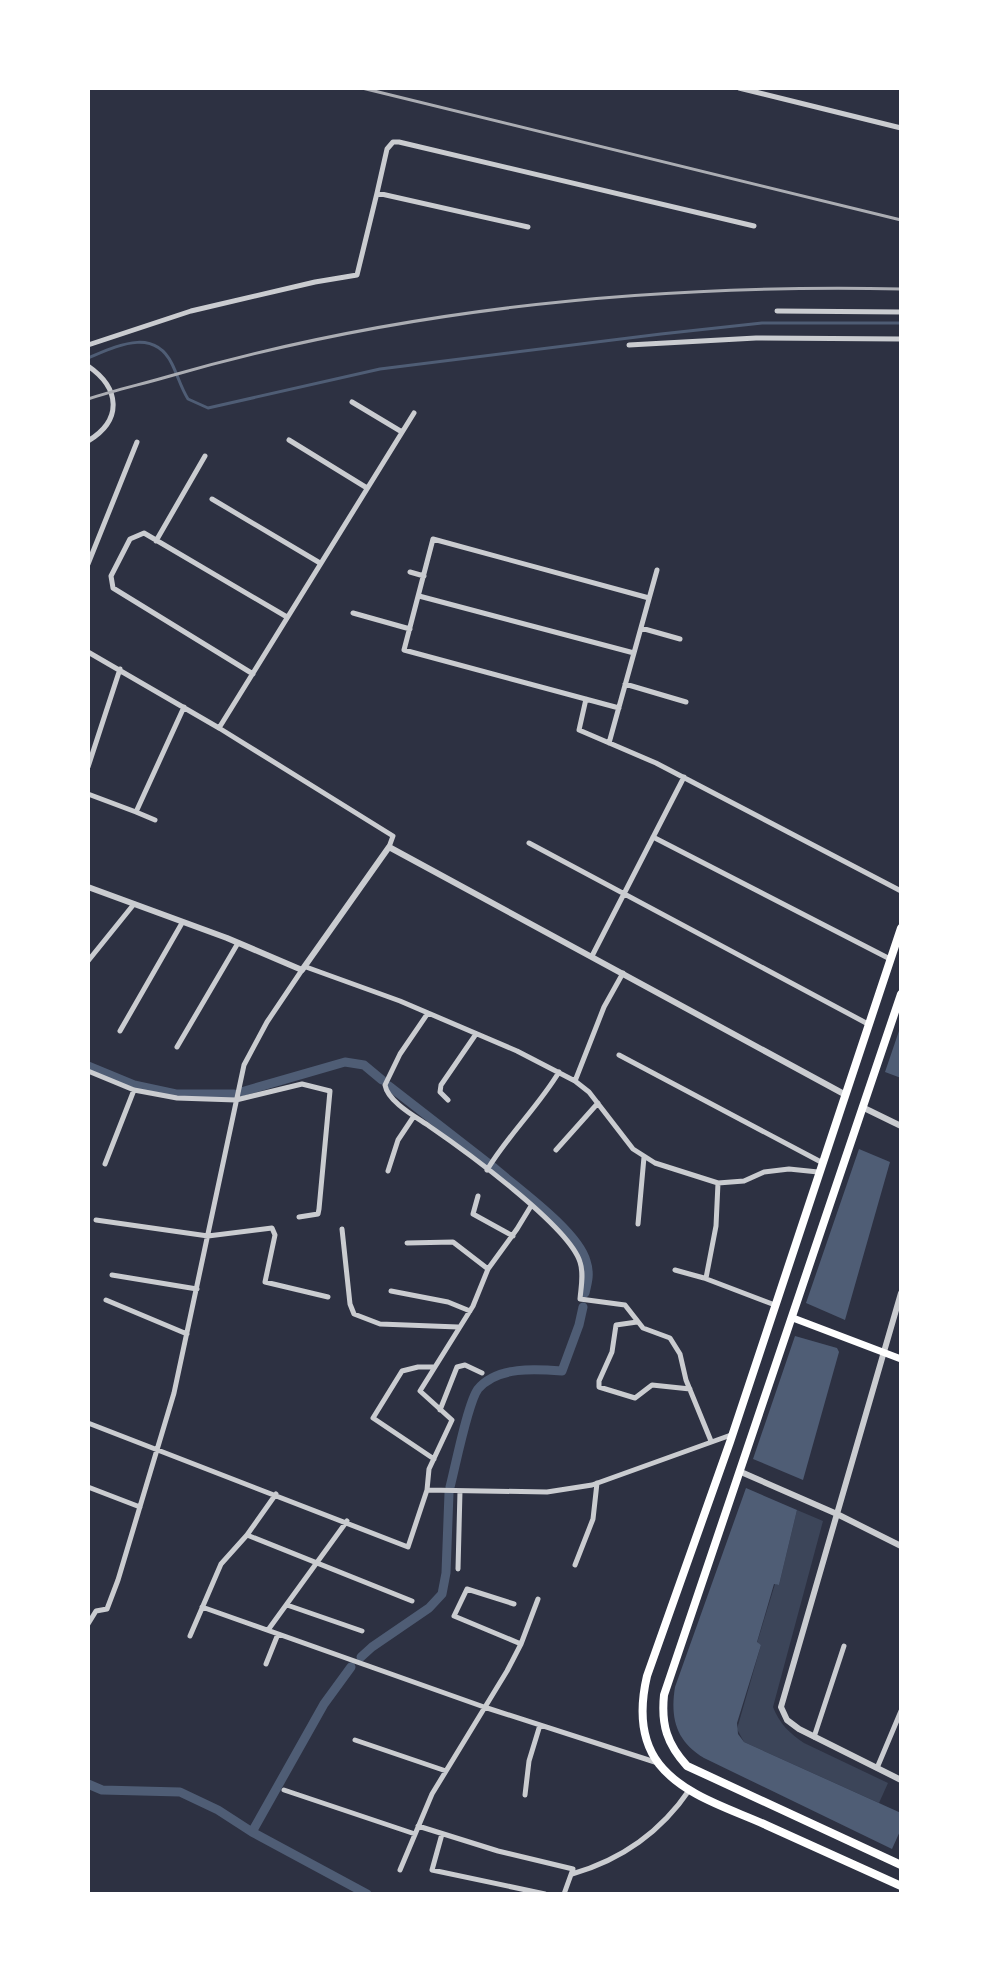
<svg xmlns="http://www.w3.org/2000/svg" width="989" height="1982" font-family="'Titillium Web',sans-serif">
  <rect width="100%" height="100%" fill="#2d3142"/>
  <path fill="#3c4559" d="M797 1510 823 1521 773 1707C779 1723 790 1734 804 1743L888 1783 879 1803 744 1742 737 1729 761 1645 757 1643 775 1584 779 1585Z"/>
  <path fill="#4f5d75" d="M901 1025V1078L885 1072Z
    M859 1149 890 1162 845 1320 806 1303Z
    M795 1336 837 1348 839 1352 803 1480 753 1459Z
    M746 1488 797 1510 779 1585 774 1584 757 1642 761 1645 737 1723 738 1734 744 1742 901 1813V1829L892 1849 704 1758C676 1741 670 1718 675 1687Z"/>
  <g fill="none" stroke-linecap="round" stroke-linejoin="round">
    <path stroke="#4f5d75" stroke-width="3" d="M88 358C117 346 154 327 172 364 178 376 181 388 188 399L208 408 380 369 661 334 762 323H901"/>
    <path stroke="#4f5d75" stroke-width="9" d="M88 1066 134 1085 176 1094H234
      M389 1086 488 1163
      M241 1092 345 1062 364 1065 382 1080
      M493 1167C517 1188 578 1231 586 1261 590 1273 588 1281 585 1293
      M450 1487C455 1468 468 1402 478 1389 497 1366 536 1369 562 1371L579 1325 583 1307
      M361 1657 372 1647 429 1608 442 1594 446 1573 449 1493
      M88 1784 102 1790 180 1792 218 1810 252 1832 367 1894
      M252 1832 324 1704 351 1667"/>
    <path stroke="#caccd0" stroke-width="5" d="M739 88 901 128
      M377 193 387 149 393 142H399L754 226
      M777 311 901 312
      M88 345 191 311 315 282 357 275 377 193 528 227
      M629 345 756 338 901 339
      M88 366C120 388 123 420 88 441
      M352 402 402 432
      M289 440 367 488
      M212 499 320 563
      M156 541 205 456
      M88 564 137 442
      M410 572 424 576
      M419 596 634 653
      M353 613 410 629
      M641 628 680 639
      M88 652 219 728 393 836 389 847
      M253 674 113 588 111 576 130 539 144 533 287 617
      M625 684 686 702
      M586 699 579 730 656 763 901 891
      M619 708 404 650 433 539 649 598
      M219 728 414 413
      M609 743 657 570
      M88 767 120 669
      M88 794 136 812 184 707
      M136 812 155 820
      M653 837 890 959
      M529 843 868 1024
      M592 956 684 777
      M88 961 134 904
      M306 967 400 1001 517 1051 575 1081 589 1092 633 1149 655 1163 718 1183 744 1181 764 1172 789 1169 818 1172
      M428 1013 400 1054 385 1085C388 1102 416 1117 429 1126 464 1150 569 1226 580 1262 584 1274 581 1287 580 1299L625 1305 643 1328 670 1338 680 1354 686 1380 711 1441
      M120 1031 182 923
      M177 1047 238 943
      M619 1055 821 1162
      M88 1071 134 1090 177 1098 236 1100 302 1084 330 1091 319 1209 318 1214 299 1217
      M575 1081 604 1007 623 973
      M448 1100 440 1092 441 1085 476 1034
      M556 1150 598 1103
      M105 1164 134 1090
      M487 1170C508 1135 538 1107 559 1072
      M388 1171 398 1140 414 1116
      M478 1196 473 1214 513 1236
      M96 1220 208 1236 272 1228 275 1235 265 1282 328 1297
      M638 1224 644 1157
      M342 1229 350 1304 354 1314 380 1324 458 1327
      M407 1243 453 1242 488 1269
      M675 1270 704 1278 775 1305
      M112 1275 197 1289
      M706 1278 716 1226 718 1183
      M391 1291 448 1302 470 1311
      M106 1300 187 1334
      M637 1322 616 1325 612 1352 599 1381V1387L635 1398 652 1385 690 1389
      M440 1410 457 1367 465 1365 482 1373
      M88 1423 408 1547 427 1490 429 1469 452 1420 420 1391 473 1306 488 1269 517 1229 531 1206
      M434 1459 373 1418 402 1371 418 1367H434
      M88 1487 140 1507
      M427 1490 547 1492 592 1485 731 1435
      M247 1535 412 1601
      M575 1565 593 1519 597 1483
      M458 1569 460 1491
      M514 1604 467 1589 454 1616 521 1644
      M287 1605 362 1631
      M202 1607 484 1707 658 1763
      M88 1624 96 1611 107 1609 118 1580 174 1393 244 1065 267 1022 302 970
      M268 1630 347 1521
      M190 1636 221 1564 247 1535 276 1494
      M266 1664 278 1634
      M814 1737 844 1646
      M355 1740 446 1771
      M877 1768 901 1711
      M284 1790 415 1834
      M525 1795 529 1761 540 1725
      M418 1826 498 1851 573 1869 564 1894
      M442 1834 432 1870 545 1894
      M400 1870 432 1794 507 1671 521 1644 538 1599
      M572 1874C621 1860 661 1832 690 1789"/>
    <path stroke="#caccd0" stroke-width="6" d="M88 887 227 938 302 970 389 847 844 1094
      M862 1107 901 1126
      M901 1293 781 1707 787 1720 799 1729 901 1780
      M741 1472 837 1514 901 1546"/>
    <path stroke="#fff" stroke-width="7" d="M793 1318 901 1359"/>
    <path stroke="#fff" stroke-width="8" d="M901 928 730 1442 647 1676C640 1706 639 1738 659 1764 684 1796 731 1809 766 1825 811 1845 856 1866 901 1886
      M901 994 664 1695C661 1725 667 1744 687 1766L901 1865"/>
    <path stroke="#abadb3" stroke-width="3" d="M362 88 901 220
      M88 399C115 390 143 384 170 376 406 308 656 284 901 289"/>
  </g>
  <rect width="989" height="1982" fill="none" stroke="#ffffff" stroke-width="180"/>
</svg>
